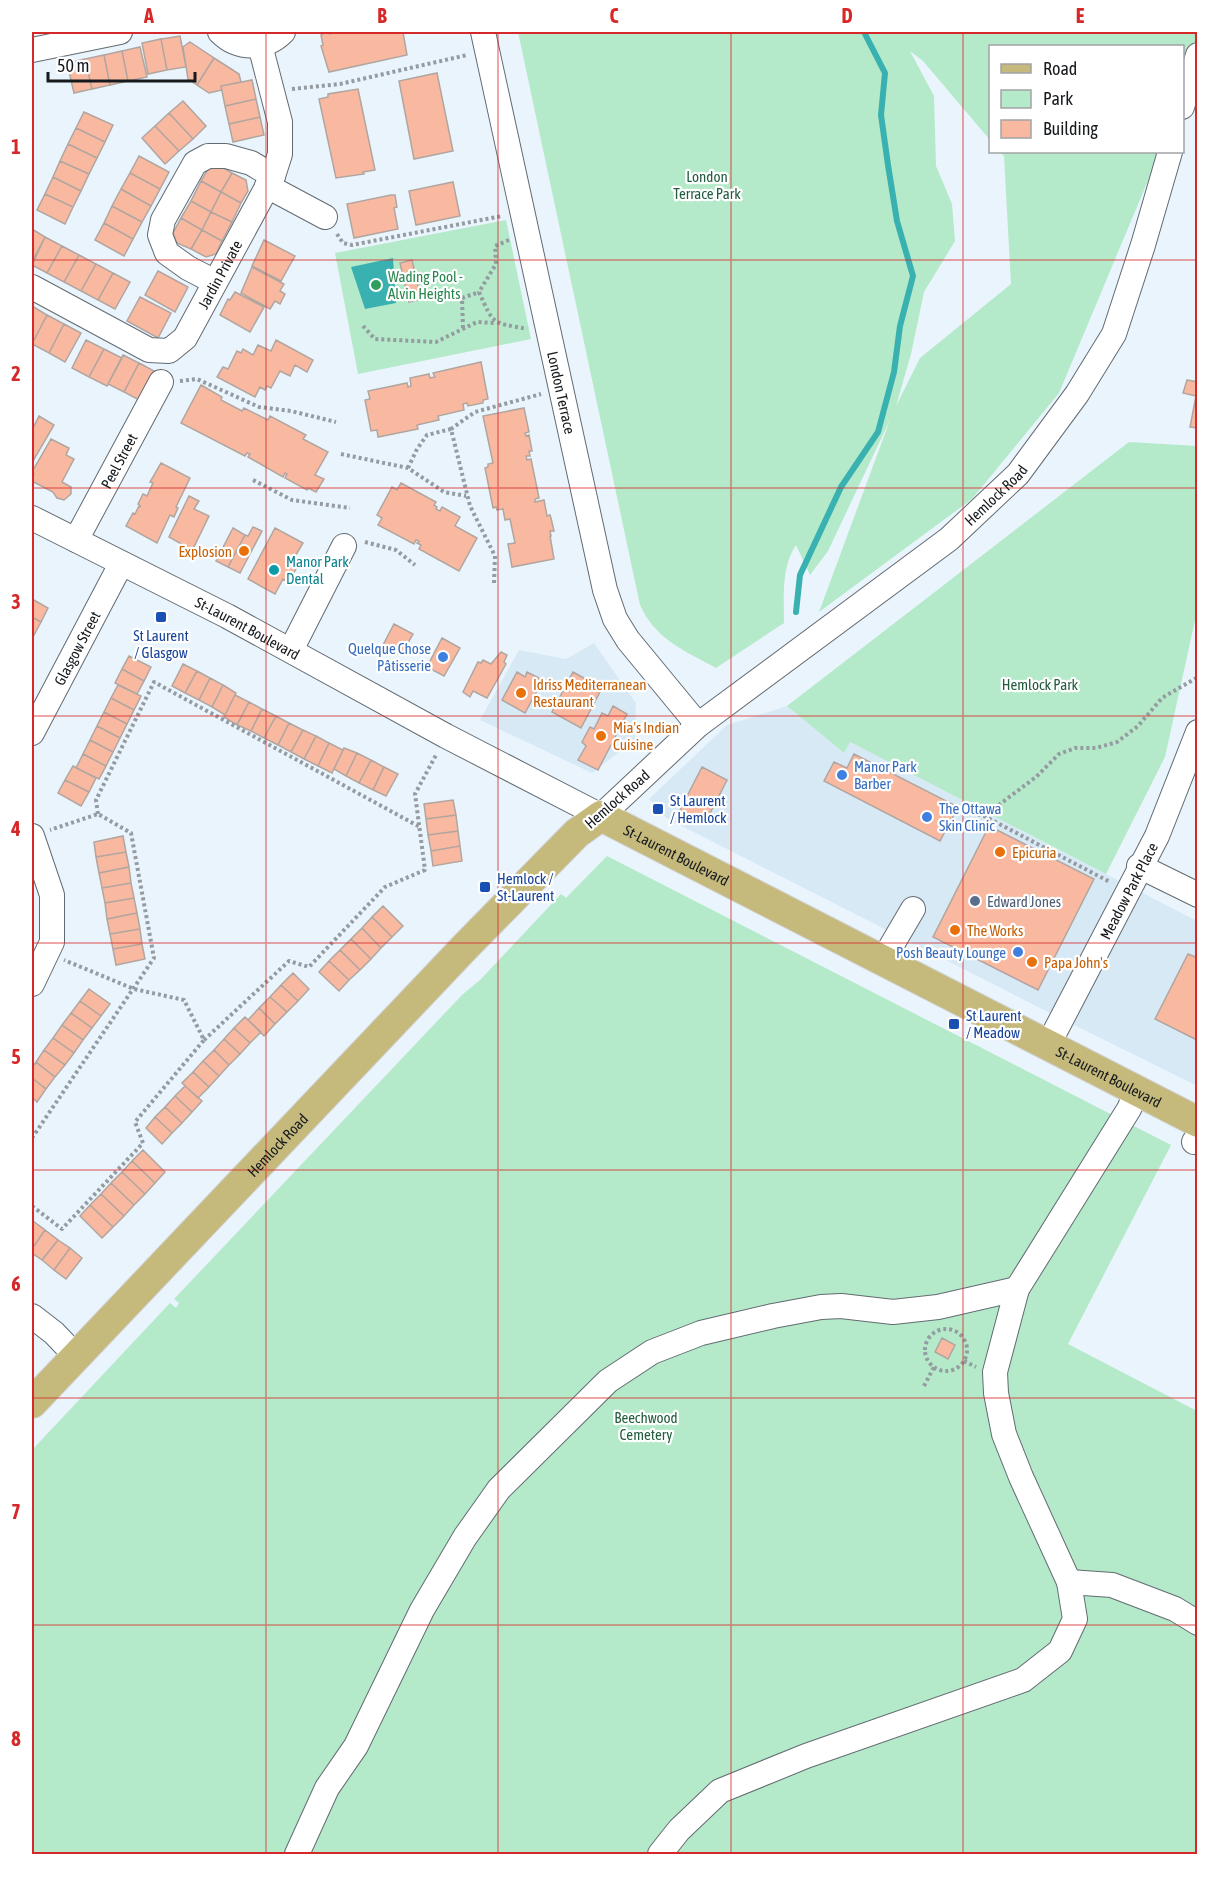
<svg xmlns="http://www.w3.org/2000/svg" width="1229" height="1886" font-family="'Asap Condensed',sans-serif">
  <rect width="100%" height="100%" fill="#eaf4fc"/>
  <path fill="#d8e9f6" d="M594 643 636 703 635 740 592 773 480 720 519 650 566 659Z
    M787 706 844 753 850 742 1197 921V1086L1034 1005 666 818 649 799 727 725Z"/>
  <path fill="#b4eac9" d="M518 32H1197V78L1183 107 1182 46H990V140L923 61 910 51 934 96 936 166 952 204 955 241 924 292 911 354 896 406 920 358 1011 284 1004 156 1000 152H1160L1059 393 972 499 819 612 890 420 828 551 810 575 796 545C781 567 784 597 784 623L716 668C685 651 655 639 640 605Z
    M506 220 531 339 358 374 335 253Z
    M1129 442 1197 446V611L1165 757 1106 874 850 742 844 753 787 706Z
    M607 856 1171 1145 1068 1344 1197 1411V1854H32V1450L170 1303 176 1308 179 1303 174 1299 462 995 481 979 561 894 566 898Z"/>
  <path fill="#39b1b1" d="M393 258 396 303 365 309 351 267Z"/>
  <g fill="none" stroke-linecap="round" stroke-linejoin="round">
    <path stroke="#39b1b1" stroke-width="6" d="M796 612 800 575 841 487 878 432 894 372 900 326 913 276 897 221 888 165 881 115 885 73 864 32"/>
  </g>
  <path fill="#f9b9a0" stroke="#b1a5a0" stroke-width="1.5" d="M326 32H329L330 34 338 32H403L407 55 329 72 321 46 323 45 321 35Z
    M180 36 186 67 167 70 161 39Z
    M161 39 167 70 148 74 142 43Z
    M190 42 214 58 197 85 188 79 183 47Z
    M140 47 147 77 128 81 122 51Z
    M122 51 128 81 110 85 104 55Z
    M104 55 110 85 92 89 85 59Z
    M214 58 239 74 241 82 221 86 222 90 209 93 197 85Z
    M85 59 92 89 74 93 67 63Z
    M437 73 453 151 414 159 399 81Z
    M252 80 256 99 225 106 221 86Z
    M358 89 375 170 363 172 364 174 336 178 319 99 328 97V94Z
    M256 99 260 117 229 124 225 106Z
    M183 101 206 126 193 139 169 113Z
    M84 112 113 125 105 142 76 128Z
    M169 113 193 139 179 151 155 126Z
    M260 117 264 135 233 142 229 124Z
    M155 126 179 151 165 164 142 138Z
    M76 128 105 142 97 158 68 144Z
    M68 144 97 158 89 174 60 161Z
    M139 156 169 172 160 189 130 173Z
    M60 161 89 174 81 191 53 177Z
    M219 165 232 173 221 192 201 181 208 169Z
    M130 173 160 189 151 206 121 189Z
    M232 173 246 180 248 191 241 203 221 192Z
    M53 177 81 191 73 207 45 194Z
    M201 181 221 192 211 212 191 201Z
    M453 182 460 216 416 225 409 191Z
    M121 189 151 206 142 222 112 206Z
    M221 192 241 203 232 222 211 212Z
    M45 194 73 207 65 224 37 210Z
    M391 195H395L397 207 394 208 398 229 354 238 347 204Z
    M191 201 211 212 202 230 181 218Z
    M112 206 142 222 133 239 104 223Z
    M211 212 232 222 222 241 202 230Z
    M181 218 202 230 191 249 177 243 173 233Z
    M104 223 133 239 124 256 95 240Z
    M32 229 45 237 32 262Z
    M202 230 222 241 216 254 206 257 191 249Z
    M45 237 62 246 47 273 32 265Z
    M264 240 295 256 281 281 252 266Z
    M62 246 79 255 64 282 47 273Z
    M79 255 96 264 81 291 64 282Z
    M412 260 421 299 409 302 400 263Z
    M96 264 113 273 98 300 81 291Z
    M252 267 284 284 280 291 285 294 280 304 275 301 270 309 241 293Z
    M158 271 188 287 175 312 145 295Z
    M113 273 130 282 115 309 98 300Z
    M235 292 264 307 250 332 220 315 228 299 230 300Z
    M140 297 171 313 158 338 127 321Z
    M32 306 47 315 32 344Z
    M47 315 64 324 49 353 32 344Z
    M64 324 81 333 65 362 49 353Z
    M86 340 104 349 89 377 72 368Z
    M276 340 313 360 307 372 295 365 290 376 280 371 271 388 267 386 265 390 260 387 255 397 217 377 223 367 228 369 237 351 241 353 243 349 253 355 258 345 271 351Z
    M104 349 122 358 107 386 89 377Z
    M123 355 139 363 124 392 108 384Z
    M481 362 488 399 483 400V403L468 406 467 403 463 404 464 410 438 416 439 420 417 425 418 429 378 437 377 430 371 431 365 400 370 399 368 391 407 383 408 387 411 386 410 378 429 374 430 378 435 377 433 373Z
    M139 363 156 372 141 401 124 392Z
    M1187 380 1198 382V428L1190 427 1196 396 1183 393Z
    M201 385 222 397 221 400 242 411 244 408 268 420 270 416 306 435 303 439 328 452 315 475 324 479 316 492 308 488 307 490 285 478 287 474 285 473 283 477 248 457 250 454 247 453 245 456 181 423Z
    M524 408 529 432 525 433 526 436 529 435 532 451H529L530 456H526L527 460 531 459 539 498 535 499V502L544 500 547 516 550 515 551 518 554 531H550L551 536H550L554 559 512 567 508 544 515 543 510 519 505 520 503 509 497 510 496 507 493 508 485 468 488 467V464L493 463 483 416Z
    M39 416 54 425 33 461 32 460V430Z
    M51 439 69 448 66 455 74 459 62 482 71 487V494L64 500 57 498 53 492 32 481 34 474 32 472Z
    M161 463 190 478 176 507 178 508 174 517 170 515 157 543 126 526 133 513 135 514 139 506 141 507 138 504 143 494 147 496 153 483 150 482Z
    M401 483 436 502 434 505 437 507 436 509 440 511 442 507 460 517 455 526 477 538 459 571 419 549 421 545 417 543 419 541 416 540 414 544 378 525 382 518 377 515 392 487 397 490Z
    M189 496 199 501 194 509 209 516 190 555 183 550 185 546 169 537Z
    M253 527 262 531 240 573 228 567 245 535 248 536Z
    M233 528 245 535 228 567 216 561Z
    M275 528 303 543 294 558 300 561 289 582 283 579 275 594 248 579Z
    M32 599 48 608 41 622 32 617Z
    M32 617 41 622 34 635 32 634Z
    M394 624 413 634 401 655 383 645Z
    M442 638 460 648 444 676 427 667Z
    M501 652 507 655 504 662 506 664 487 698 473 691 470 697 463 692 478 662 481 663 483 660 491 664Z
    M129 656 151 667 144 681 122 669Z
    M183 664 197 671 185 693 172 686Z
    M122 669 144 681 137 694 115 683Z
    M197 671 210 678 199 700 185 693Z
    M517 672 525 677 527 672 539 678 540 685 525 713 502 700Z
    M573 672 602 688 581 728 552 712Z
    M210 678 223 685 212 707 199 700Z
    M118 685 141 696 134 710 111 698Z
    M223 685 236 693 225 715 212 707Z
    M235 695 249 702 237 725 224 717Z
    M111 698 134 710 127 724 104 712Z
    M249 702 262 709 251 731 237 725Z
    M613 706 627 714 598 770 578 760 586 746 582 742 590 727 594 729 602 713 608 716Z
    M262 709 276 716 264 738 251 731Z
    M104 712 127 724 120 738 97 726Z
    M276 716 289 723 278 745 264 738Z
    M289 723 303 730 291 752 278 745Z
    M97 726 120 738 113 752 90 740Z
    M303 730 316 736 304 759 291 752Z
    M316 736 329 743 318 766 304 759Z
    M90 740 113 752 106 766 83 754Z
    M329 743 343 750 332 773 318 766Z
    M344 748 357 753 346 776 334 769Z
    M357 753 371 760 359 783 346 776Z
    M83 754 106 766 99 779 76 768Z
    M854 754 958 807 940 841 824 781 834 762 847 768Z
    M371 760 384 767 373 790 359 783Z
    M73 766 96 778 89 792 65 780Z
    M384 767 398 774 386 796 373 790Z
    M702 767 727 780 705 823 680 810Z
    M65 780 89 792 81 806 58 793Z
    M453 800 456 815 426 819 424 804Z
    M456 815 458 831 428 835 426 819Z
    M989 826 1094 879 1038 990 933 937Z
    M458 831 460 846 431 851 428 835Z
    M123 836 126 852 96 857 94 842Z
    M460 846 462 861 433 866 431 851Z
    M126 852 129 867 99 873 96 857Z
    M129 867 131 883 102 888 99 873Z
    M131 883 134 898 105 903 102 888Z
    M134 898 137 913 107 919 105 903Z
    M383 906 403 926 392 937 372 917Z
    M137 913 140 929 110 934 107 919Z
    M372 917 392 937 381 948 362 928Z
    M362 928 381 948 371 959 351 939Z
    M140 929 142 944 113 949 110 934Z
    M351 939 371 959 360 970 340 950Z
    M142 944 145 959 116 965 113 949Z
    M340 950 360 970 349 980 329 961Z
    M1188 954 1198 958V1036L1195 1039 1155 1019Z
    M329 961 349 980 339 991 319 972Z
    M293 973 309 989 298 1001 281 985Z
    M281 985 298 1001 287 1012 270 997Z
    M89 989 110 1004 101 1016 80 1001Z
    M270 997 287 1012 275 1024 259 1008Z
    M80 1001 101 1016 92 1028 71 1013Z
    M259 1008 275 1024 264 1036 248 1020Z
    M71 1013 92 1028 83 1040 62 1025Z
    M245 1017 261 1032 250 1043 234 1028Z
    M62 1025 83 1040 74 1053 53 1038Z
    M234 1028 250 1043 240 1054 224 1039Z
    M53 1038 74 1053 65 1065 44 1050Z
    M224 1039 240 1054 229 1065 214 1050Z
    M44 1050 65 1065 55 1077 36 1062Z
    M214 1050 229 1065 219 1076 203 1061Z
    M203 1061 219 1076 209 1087 193 1072Z
    M36 1062 55 1077 46 1089 32 1078V1068Z
    M193 1072 209 1087 198 1098 182 1083Z
    M32 1078 46 1089 37 1102 32 1097Z
    M185 1086 202 1101 192 1112 175 1096Z
    M175 1096 192 1112 182 1123 165 1107Z
    M165 1107 182 1123 172 1133 155 1117Z
    M155 1117 172 1133 162 1144 146 1128Z
    M143 1150 165 1172 155 1183 132 1161Z
    M132 1161 155 1183 145 1194 122 1172Z
    M122 1172 145 1194 134 1205 111 1183Z
    M111 1183 134 1205 124 1216 101 1194Z
    M101 1194 124 1216 113 1227 90 1205Z
    M90 1205 113 1227 102 1238 80 1216Z
    M33 1221 45 1230 32 1249V1224Z
    M45 1230 58 1240 42 1260 32 1253V1249Z
    M58 1240 70 1248 54 1270 42 1260Z
    M70 1248 82 1258 66 1279 54 1270Z
    M942 1338 955 1345 948 1359 935 1352Z"/>
  <g fill="none" stroke-linecap="round" stroke-linejoin="round">
    <defs>
      <g id="minor">
        <path d="M220 32C238 50 265 50 283 32"/>
        <path id="s1" d="M483 32 605 590 615 619 628 640 698 725"/>
        <path d="M32 50 120 32"/>
        <path d="M1182 107 1198 55"/>
        <path d="M267 186 325 217"/>
        <path d="M215 282 188 268 167 253 160 235 163 220 195 163 208 156H226L251 163 273 176"/>
        <path id="s2" d="M32 287 149 350 169 351 185 338 273 176 280 154V122L260 45"/>
        <path id="s3" d="M32 518 227 616 446 736 601 816 698 725 949 539 1018 474 1077 394 1114 334 1143 245 1170 152"/>
        <path id="s4" d="M76 540 161 382"/>
        <path d="M291 650 344 546"/>
        <path id="s5" d="M32 733 121 564"/>
        <path d="M32 836 52 895V942L32 984"/>
        <path d="M1139 866 1198 895"/>
        <path d="M883 960 913 909"/>
        <path id="s6" d="M1048 1045 1157 836 1198 732"/>
        <path d="M1194 1142 1198 1140"/>
        <path d="M32 1316 54 1333 76 1356"/>
        <path d="M1069 1582 1112 1585 1175 1609 1198 1623"/>
        <path d="M297 1854 327 1788 356 1746 422 1610 465 1537 499 1489 608 1381 652 1352 701 1333 773 1316 821 1307 841 1306 893 1312 938 1307 1017 1289"/>
        <path d="M660 1854 679 1830 720 1791 806 1756 1023 1680 1060 1651 1075 1619 1069 1582 1021 1477 1004 1434 996 1393 995 1372 1017 1289 1129 1109 1137 1091"/>
      </g>
      <g id="major">
        <path id="s7" d="M32 1403 465 947 577 833 601 816 1198 1122"/>
      </g>
    </defs>
    <use href="#minor" stroke="#626b72" stroke-width="26"/>
    <use href="#major" stroke="#d1d1d2" stroke-width="32"/>
    <path stroke="#949ba1" stroke-width="4" stroke-dasharray="3 3" stroke-linecap="butt" d="M292 89 340 84 467 55
      M337 234 343 243 352 245 502 216
      M509 240 495 246 496 264 479 292C494 326 492 322 527 329
      M363 326 375 339 436 342 477 322 495 323
      M463 328 462 298 479 292
      M180 381 197 379 259 407 291 411 336 422
      M341 454 408 468 444 492 466 496
      M408 468 417 449 427 435 451 429
      M253 480 292 500 350 508
      M365 542 396 550 415 565
      M494 583 495 556 470 506 451 429 475 412 541 394
      M966 811 984 816 1110 882
      M98 814 96 800 154 682 420 827
      M984 816 1036 777 1059 754 1075 748H1096L1117 742 1138 726 1162 698 1198 677
      M204 1040 289 961 309 967 385 887 425 870 415 794 436 755
      M32 1138 154 958 131 833 98 814 50 830
      M32 1206 62 1229 143 1143 135 1122 204 1040 184 1000 134 989 64 960
      M925 1350a21 21 0 1 1 42 0a21 21 0 1 1-42 0Z
      M964 1361 976 1367
      M924 1386 934 1367"/>
    <use href="#minor" stroke="#fff" stroke-width="24"/>
    <use href="#major" stroke="#c5b97c" stroke-width="30"/>
  </g>
  <path fill="none" stroke="#d62828" stroke-width="1.5" stroke-opacity="0.55" d="M266 32V1854M498 32V1854M731 32V1854M963 32V1854M32 260H1198M32 488H1198M32 716H1198M32 943H1198M32 1170H1198M32 1398H1198M32 1625H1198"/>
  <circle fill="#2e9e5b" stroke="#fff" stroke-width="2" cx="376" cy="285" r="6"/>
  <g fill="#e8710a" stroke="#fff" stroke-width="2">
    <circle cx="244" cy="551" r="6"/>
    <circle cx="521" cy="693" r="6"/>
    <circle cx="601" cy="736" r="6"/>
    <circle cx="1000" cy="852" r="6"/>
    <circle cx="955" cy="930" r="6"/>
    <circle cx="1032" cy="962" r="6"/>
  </g>
  <circle fill="#0f9aa8" stroke="#fff" stroke-width="2" cx="274" cy="570" r="6"/>
  <g fill="#1a4fb4" stroke="#fff" stroke-width="2">
    <rect x="155" y="611" width="12" height="12" rx="3"/>
    <rect x="652" y="803" width="12" height="12" rx="3"/>
    <rect x="479" y="881" width="12" height="12" rx="3"/>
    <rect x="948" y="1018" width="12" height="12" rx="3"/>
  </g>
  <g fill="#3f7fe0" stroke="#fff" stroke-width="2">
    <circle cx="443" cy="657" r="6"/>
    <circle cx="842" cy="775" r="6"/>
    <circle cx="927" cy="817" r="6"/>
    <circle cx="1018" cy="952" r="6"/>
  </g>
  <circle fill="#5c6f8a" stroke="#fff" stroke-width="2" cx="975" cy="901" r="6"/>
  <g text-anchor="middle" dominant-baseline="central" stroke-width="4.5" stroke-linejoin="round" paint-order="stroke">
    <g font-size="15" fill="#225d3e" stroke="#fff">
      <text x="707" y="176">London<tspan x="707" dy="17">Terrace Park</tspan></text>
      <text x="1040" y="684">Hemlock Park</text>
      <text x="646" y="1417">Beechwood<tspan x="646" dy="17">Cemetery</tspan></text>
    </g>
    <g font-size="15" fill="#171a1d" stroke="#fff">
      <text stroke="none"><textPath href="#s2" startOffset="246">Jardin Private</textPath></text>
      <text stroke="none"><textPath href="#s1" startOffset="369">London Terrace</textPath></text>
      <text stroke="none"><textPath href="#s4" startOffset="90">Peel Street</textPath></text>
      <text stroke="none"><textPath href="#s3" startOffset="1152">Hemlock Road</textPath></text>
      <text stroke="none"><textPath href="#s3" startOffset="242">St-Laurent Boulevard</textPath></text>
      <text stroke="none"><textPath href="#s5" startOffset="96">Glasgow Street</textPath></text>
      <text transform="translate(617 799) rotate(-41)">Hemlock Road</text>
      <text stroke="none"><textPath href="#s7" startOffset="903">St-Laurent Boulevard</textPath></text>
      <text stroke="none"><textPath href="#s6" startOffset="174">Meadow Park Place</textPath></text>
      <text stroke="none"><textPath href="#s7" startOffset="1389">St-Laurent Boulevard</textPath></text>
      <text stroke="none"><textPath href="#s7" startOffset="356">Hemlock Road</textPath></text>
    </g>
    <g font-size="15" fill="#27864d" stroke="#fff" text-anchor="start">
      <text x="388" y="276">Wading Pool -<tspan x="388" dy="17">Alvin Heights</tspan></text>
    </g>
    <g font-size="15" fill="#c56008" stroke="#fff" text-anchor="start">
      <text x="232" y="551" text-anchor="end">Explosion</text>
      <text x="533" y="684">Idriss Mediterranean<tspan x="533" dy="17">Restaurant</tspan></text>
      <text x="613" y="727">Mia's Indian<tspan x="613" dy="17">Cuisine</tspan></text>
      <text x="1012" y="852">Epicuria</text>
      <text x="967" y="930">The Works</text>
      <text x="1044" y="962">Papa John's</text>
    </g>
    <g font-size="15" fill="#0d838f" stroke="#fff" text-anchor="start">
      <text x="286" y="561">Manor Park<tspan x="286" dy="17">Dental</tspan></text>
    </g>
    <g font-size="15" fill="#164399" stroke="#fff" text-anchor="start">
      <text x="161" y="635" text-anchor="middle">St Laurent<tspan x="161" dy="17">/ Glasgow</tspan></text>
      <text x="670" y="800">St Laurent<tspan x="670" dy="17">/ Hemlock</tspan></text>
      <text x="497" y="878">Hemlock /<tspan x="497" dy="17">St-Laurent</tspan></text>
      <text x="966" y="1015">St Laurent<tspan x="966" dy="17">/ Meadow</tspan></text>
    </g>
    <g font-size="15" fill="#366cbe" stroke="#fff" text-anchor="end">
      <text x="431" y="648">Quelque Chose<tspan x="431" dy="17">Pâtisserie</tspan></text>
      <text x="854" y="766" text-anchor="start">Manor Park<tspan x="854" dy="17">Barber</tspan></text>
      <text x="939" y="808" text-anchor="start">The Ottawa<tspan x="939" dy="17">Skin Clinic</tspan></text>
      <text x="1006" y="952">Posh Beauty Lounge</text>
    </g>
    <g font-size="15" fill="#4e5e75" stroke="#fff" text-anchor="start">
      <text x="987" y="901">Edward Jones</text>
    </g>
  </g>
  <rect width="1229" height="1886" fill="none" stroke="#ffffff" stroke-width="66"/>
  <rect x="989" y="45" width="195" height="108" fill="#ffffff" stroke="#a2a3a5" stroke-width="1.5"/>
  <rect x="1001" y="64" width="30" height="9" fill="#c5b97c" stroke="#a2a3a5" stroke-width="1.5"/>
  <text x="1043" y="75" font-size="18" fill="#171a1d">Road</text>
  <rect x="1001" y="90" width="30" height="18" fill="#b4eac9" stroke="#a2a3a5" stroke-width="1.5"/>
  <text x="1043" y="105" font-size="18" fill="#171a1d">Park</text>
  <rect x="1001" y="120" width="30" height="18" fill="#f9b9a0" stroke="#a2a3a5" stroke-width="1.5"/>
  <text x="1043" y="135" font-size="18" fill="#171a1d">Building</text>
  <path d="M48 72v9h147v-9" fill="none" stroke="#171a1d" stroke-width="3"/>
  <text x="57" y="72" font-size="18" fill="#171a1d" stroke="#ffffff" stroke-width="4.5" paint-order="stroke">50 m</text>
  <rect x="33" y="33" width="1163" height="1820" fill="none" stroke="#d62828" stroke-width="2"/>
  <g font-size="20" text-anchor="middle" font-weight="bold" fill="#d62828">
    <text x="149" y="23">A</text>
    <text x="382" y="23">B</text>
    <text x="614" y="23">C</text>
    <text x="847" y="23">D</text>
    <text x="1080" y="23">E</text>
    <text x="16" y="154">1</text>
    <text x="16" y="381">2</text>
    <text x="16" y="609">3</text>
    <text x="16" y="836">4</text>
    <text x="16" y="1064">5</text>
    <text x="16" y="1291">6</text>
    <text x="16" y="1519">7</text>
    <text x="16" y="1746">8</text>
  </g>
</svg>
